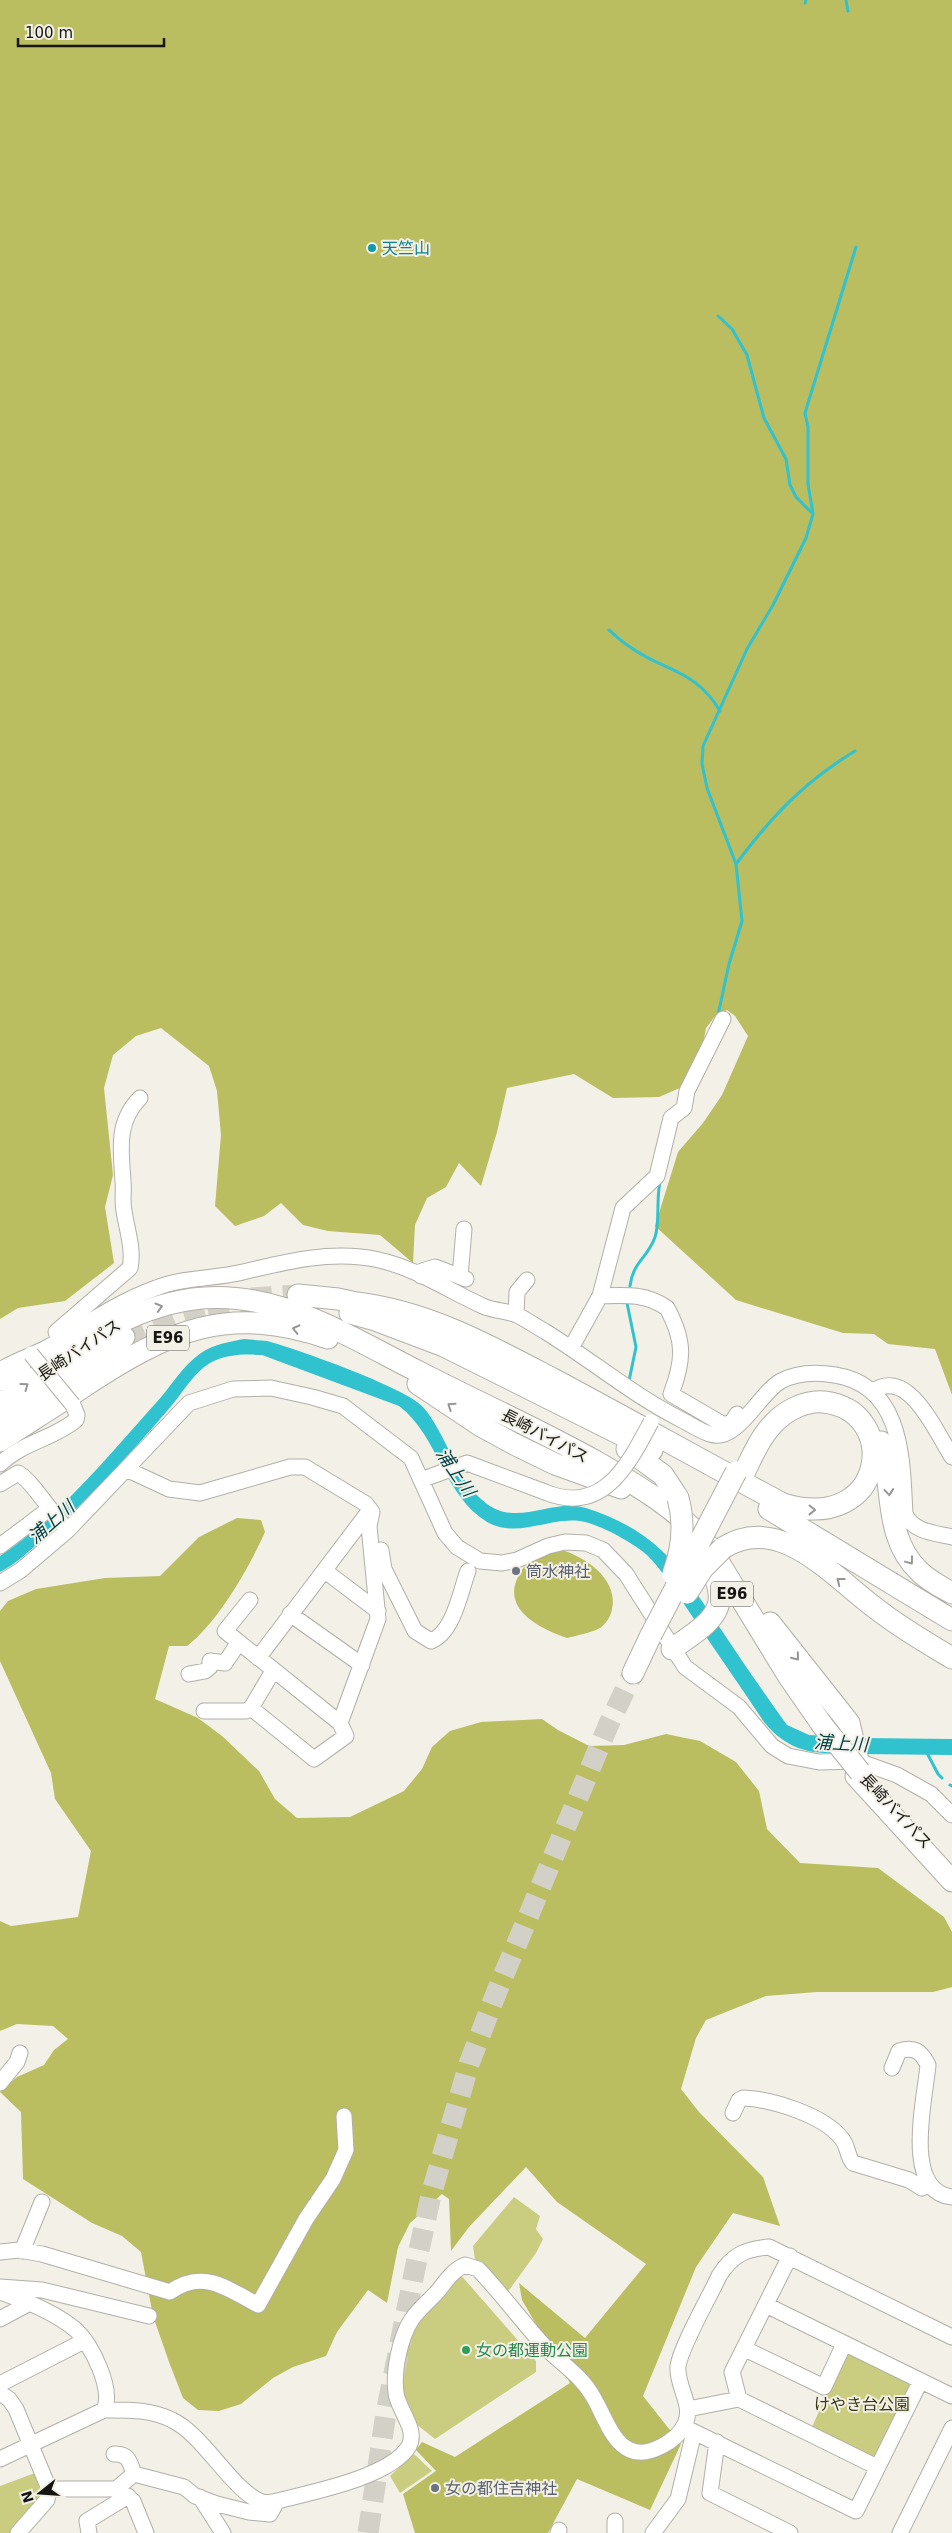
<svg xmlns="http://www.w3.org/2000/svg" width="952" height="2533" font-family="'DejaVu Sans','Noto Sans JP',sans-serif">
  <rect width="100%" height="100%" fill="#f3f1e7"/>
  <path fill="#cacd80" d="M514 2197 540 2216 536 2229 543 2239 536 2253 507 2293 475 2260 473 2246Z
    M459 2273 536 2361V2372L435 2439 416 2424 403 2403 399 2382 412 2329Z
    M844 2355H853L908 2382 911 2389 877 2456 869 2457 812 2427Z
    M414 2454 432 2471 400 2493 390 2476Z
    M35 2473C47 2509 36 2509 11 2533H0V2486Z"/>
  <path fill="#babd60" d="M0 0H952V1395L935 1349 888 1344 874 1334 843 1333 736 1300 655 1226 678 1152 703 1123 722 1095 748 1036 735 1016 727 1010 716 1015 706 1028 702 1050 682 1087 659 1097 613 1098 574 1074 507 1088 497 1132 481 1186 459 1163 446 1187 427 1198 415 1225 413 1263 380 1235 328 1231 303 1225 281 1203 264 1216 235 1226 215 1206 221 1135 217 1091 209 1066 161 1028 136 1036 113 1055 104 1088 113 1175 105 1207 114 1263 65 1301 18 1308 0 1319Z
    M237 1518 261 1520 265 1532C249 1568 218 1622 187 1646H169L155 1699 198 1718 222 1736 259 1771 275 1799 297 1818 350 1817 404 1791 422 1769 432 1747 450 1731 481 1722 542 1719 558 1730 589 1746 624 1745 666 1734 700 1741 736 1762 759 1791 767 1829 800 1863 878 1868 944 1917 952 1932V1987L933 1992H817L766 1996 706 2020 696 2038 681 2089 699 2112 763 2177 780 2226 733 2213 696 2267 643 2396 681 2444 650 2510 577 2479 548 2533H415L403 2494 436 2471 416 2450 422 2442 455 2457 570 2383 522 2300 519 2283 585 2338 646 2264 557 2202 526 2167 469 2227 451 2251 449 2199 442 2194 410 2223 398 2247 387 2303 368 2290 337 2332 326 2356 293 2367 273 2378 241 2404 219 2411 198 2410 183 2398 169 2362 153 2316 141 2252 122 2236 92 2223 23 2179 21 2112 0 2092 17 2077 44 2065 54 2050 68 2039 53 2026 17 2024 0 2031V1921L11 1926 78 1917 91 1851 55 1799 51 1773 0 1661V1611L8 1601 36 1589 105 1578 160 1576 199 1537Z
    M555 1548C581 1554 619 1577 612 1609 611 1616 606 1624 600 1628 591 1633 578 1635 567 1638 540 1629 500 1609 519 1575 522 1569 528 1561 534 1558 540 1553 548 1551 555 1548Z"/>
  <path fill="#30c2ce" d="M244 1339C252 1340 260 1340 267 1341 294 1348 407 1388 423 1407 448 1436 455 1480 487 1504 518 1527 552 1498 586 1508 614 1517 640 1530 661 1550 681 1568 697 1594 712 1616 736 1652 761 1689 787 1725L809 1735 861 1738 952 1739V1755L860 1754C850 1751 843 1752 833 1753 803 1754 782 1744 764 1722 741 1687 717 1653 694 1619 680 1598 665 1573 647 1555 632 1542 599 1524 580 1521 549 1517 517 1539 487 1522 443 1495 438 1435 399 1406L262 1355C245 1354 226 1354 210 1363 192 1374 181 1396 167 1411 128 1456 88 1501 42 1540 29 1551 16 1564 0 1572V1556C60 1516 107 1457 155 1404 171 1387 182 1366 201 1353 214 1344 229 1342 244 1339Z"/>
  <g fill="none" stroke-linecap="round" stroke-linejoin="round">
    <path stroke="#30c2ce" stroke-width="3" d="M846 0 848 11
      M805 3 806 0
      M718 316 732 329 747 355 764 418 786 459 790 485 796 497 812 513
      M609 630C616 636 622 642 630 647 665 672 695 669 720 711
      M736 864C772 816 804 782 855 751
      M718 1015 729 964 742 921 736 864 707 788 702 764 703 746 747 649 773 605 806 538 813 514 808 484V427L805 413 856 247
      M630 1286C633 1261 648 1258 655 1237 660 1223 656 1200 660 1182
      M627 1303 636 1347 629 1381
      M926 1751 938 1774 942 1778
      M950 1785 952 1786"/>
    <path stroke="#d2d0c7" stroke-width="21" stroke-dasharray="21 11" stroke-linecap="butt" d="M251 1298 298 1295
      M209 1317 266 1308H315
      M124 1337 174 1316 216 1304
      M368 2533 386 2413 416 2264 431 2195 469 2064 497 1991 608 1726 633 1673"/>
    <defs>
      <path id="minor" d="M421 1276 422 1271 435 1267 466 1279
        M460 1277 464 1229
        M600 1296C624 1295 646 1293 667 1308 685 1341 684 1360 671 1394L724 1425 732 1422 737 1414
        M516 1314 517 1292 527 1280
        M56 1332 130 1268C134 1250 127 1230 124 1211 122 1201 124 1191 123 1181 121 1150 116 1122 140 1098
        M571 1348 600 1296 623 1208 657 1176 671 1118 684 1108 687 1091 723 1019
        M0 1370C16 1360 34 1355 50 1346 85 1325 117 1302 156 1288 183 1277 215 1279 243 1272 288 1261 333 1250 379 1260 416 1268 451 1292 485 1307 496 1311 508 1311 517 1315 527 1320 537 1327 546 1332 591 1360 633 1395 680 1419 690 1424 700 1431 710 1434 737 1444 759 1393 781 1381 798 1372 817 1372 835 1375 904 1386 902 1461 905 1514 913 1532 935 1533 952 1537
        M0 1383 23 1366
        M872 1392C908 1365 936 1432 952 1457
        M0 1464C23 1442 53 1439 76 1420L77 1415 73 1405
        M126 1469 169 1489 200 1493 290 1467H305L366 1504 372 1512 369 1526 378 1619 340 1723
        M421 1480 467 1463 545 1492
        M0 1484 18 1473C30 1478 54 1517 68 1530
        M0 1546 49 1509
        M381 1550 384 1569 415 1631 431 1641C454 1632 460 1592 468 1571
        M325 1571 378 1611
        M0 1583 21 1570 68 1530 189 1403 233 1389 271 1388 312 1397 343 1406 411 1458 445 1533 457 1547 480 1561 502 1563 517 1560 548 1546 565 1542 586 1543 603 1550 626 1574 685 1667 739 1707 772 1746 788 1756 819 1762 858 1761 897 1775 931 1794 952 1815
        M250 1600 225 1631 340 1723 346 1736 314 1759 251 1708 273 1671
        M290 1614 362 1665
        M258 1658 370 1510
        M189 1674 205 1671 210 1667V1661L225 1663 239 1642
        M204 1711H246L251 1708
        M892 2068 899 2051C914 2046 921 2051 928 2065 925 2099 902 2192 952 2197
        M0 2083 17 2062 20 2053
        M733 2113 739 2100 743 2098C771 2099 824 2115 842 2139 848 2146 847 2156 853 2163L909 2180 922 2188 928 2184
        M22 2251 42 2202
        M0 2252 19 2250 42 2254 170 2292C203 2268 228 2289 258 2305L306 2219 333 2179 346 2150 344 2116
        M790 2256 732 2372 739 2399 877 2467
        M0 2287 42 2290 149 2316
        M0 2292C24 2300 56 2313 76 2330 91 2344 114 2389 104 2410L0 2459
        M766 2305 952 2396
        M0 2319 28 2304
        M745 2349 824 2387 844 2344
        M0 2384 84 2341
        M0 2393 9 2399 16 2409 49 2489 47 2500 18 2533
        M688 2409 739 2399
        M104 2410C128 2410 150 2409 172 2420 204 2435 233 2492 262 2502 267 2503 273 2502 277 2501 312 2492 391 2477 409 2446 418 2429 398 2410 396 2393 393 2371 400 2337 412 2319 419 2309 430 2300 438 2291 446 2281 453 2270 465 2265L478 2269C502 2294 523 2323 547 2349 562 2364 581 2376 592 2395 603 2412 611 2442 630 2450 648 2458 677 2441 685 2424 694 2405 676 2386 678 2366 681 2346 710 2296 719 2276 732 2255 745 2249 769 2247L952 2337
        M684 2427 856 2511 920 2382
        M717 2442 710 2493 790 2533
        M114 2454C128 2453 130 2462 134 2474
        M49 2489H116
        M200 2497 223 2533
        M89 2533 87 2521 128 2496
        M146 2533 133 2501 116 2489 134 2474 184 2487 195 2496 217 2504 249 2512 270 2514 277 2501
        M558 2533 559 2530
        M615 2533V2521
        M653 2533 678 2499 694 2432
        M900 2533 952 2428"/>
      <path id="highway" d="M298 1295 338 1299 370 1306
        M357 1303C429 1312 490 1346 553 1379 630 1420 706 1463 783 1504 886 1535 902 1411 824 1402 805 1400 785 1411 773 1424 759 1439 751 1459 742 1477
        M350 1313 375 1320 444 1346 652 1450
        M418 1384 481 1426 516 1445 555 1464 621 1488
        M0 1404C62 1359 115 1310 193 1299 225 1295 259 1300 289 1310 336 1326 377 1351 421 1373 479 1403 538 1429 595 1461 638 1486 678 1508 710 1548L789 1677 823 1726
        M0 1424 86 1361 124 1337
        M0 1441C29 1422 58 1404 86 1385 170 1330 228 1304 328 1338
        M881 1442C894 1485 883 1538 920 1572 929 1581 941 1587 952 1593
        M627 1449 663 1475 678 1498
        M769 1509 952 1620
        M723 1548C780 1511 835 1579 878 1610 901 1628 927 1643 952 1658
        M770 1623 849 1723 858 1761
        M672 1649C708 1624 738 1608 706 1562
        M633 1673 651 1635
        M856 1776 952 1881"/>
    </defs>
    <use href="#minor" stroke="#b2afa6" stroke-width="17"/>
    <use href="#highway" stroke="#b2afa6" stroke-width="23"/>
    <use href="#minor" stroke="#fff" stroke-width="15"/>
    <use href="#highway" stroke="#fff" stroke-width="21"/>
    <defs>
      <path id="minor-bridge" d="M31 1354 73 1405
        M545 1492C603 1516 628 1465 651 1422"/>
      <path id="highway-bridge" d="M673 1574C682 1550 685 1523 678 1498
        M687 1593 703 1568 723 1548
        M651 1635 736 1472
        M823 1726 860 1772"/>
    </defs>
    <use href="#minor-bridge" stroke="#b2afa6" stroke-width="17" stroke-linecap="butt"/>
    <use href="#highway-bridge" stroke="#b2afa6" stroke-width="23" stroke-linecap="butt"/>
    <use href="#minor-bridge" stroke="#fff" stroke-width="15"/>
    <use href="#highway-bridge" stroke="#fff" stroke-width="21"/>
  </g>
  <defs><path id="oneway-chevron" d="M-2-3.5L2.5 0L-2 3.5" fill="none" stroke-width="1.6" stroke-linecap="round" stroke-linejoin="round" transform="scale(1.25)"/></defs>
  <g stroke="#969694">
    <use href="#oneway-chevron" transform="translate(159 1307) rotate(-16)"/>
    <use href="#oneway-chevron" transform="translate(296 1329) rotate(-166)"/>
    <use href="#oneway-chevron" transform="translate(25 1386) rotate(-36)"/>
    <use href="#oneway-chevron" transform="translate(451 1406) rotate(-146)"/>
    <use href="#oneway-chevron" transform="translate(889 1492) rotate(85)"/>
    <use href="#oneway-chevron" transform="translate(812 1510) rotate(1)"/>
    <use href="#oneway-chevron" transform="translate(910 1561) rotate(53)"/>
    <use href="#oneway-chevron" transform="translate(840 1581) rotate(-142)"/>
    <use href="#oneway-chevron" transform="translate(796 1657) rotate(51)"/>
  </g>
  <circle fill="#0f9aa8" stroke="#f3f1e7" stroke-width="2" cx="372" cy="248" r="5"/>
  <g fill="#6b7280" stroke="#f3f1e7" stroke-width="2">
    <circle cx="516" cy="1571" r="5"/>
    <circle cx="435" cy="2488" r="5"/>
  </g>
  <circle fill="#2e9e5b" stroke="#f3f1e7" stroke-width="2" cx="466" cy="2350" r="5"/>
  <g text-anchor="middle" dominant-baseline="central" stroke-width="4" stroke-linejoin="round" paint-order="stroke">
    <g fill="#f3f1e7" stroke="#585752" stroke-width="1">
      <rect x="147" y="1325.5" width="42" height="25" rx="4"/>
      <rect x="711" y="1581.5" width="42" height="25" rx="4"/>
    </g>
    <g font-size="15" font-weight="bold" fill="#161512">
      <text x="168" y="1338">E96</text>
      <text x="732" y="1594">E96</text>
    </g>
    <g font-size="16" fill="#0d838f" stroke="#f3f1e7" text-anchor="start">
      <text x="382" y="248">天竺山</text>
    </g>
    <g font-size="16" fill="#161512" stroke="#f3f1e7">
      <text transform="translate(79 1350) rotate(-34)">長崎バイパス</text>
      <text transform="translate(545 1436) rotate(28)">長崎バイパス</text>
      <text transform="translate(896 1811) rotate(47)">長崎バイパス</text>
    </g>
    <g font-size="16" fill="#5b616d" stroke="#f3f1e7" text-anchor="start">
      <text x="526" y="1571">筒水神社</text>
      <text x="445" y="2488">女の都住吉神社</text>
    </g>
    <g font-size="16" fill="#27864d" stroke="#f3f1e7" text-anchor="start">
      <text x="476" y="2350">女の都運動公園</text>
    </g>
    <g font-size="16" fill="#373810" stroke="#f3f1e7">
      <text x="862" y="2404">けやき台公園</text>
    </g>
    <g font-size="18" font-style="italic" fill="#004246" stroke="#f3f1e7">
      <text transform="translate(456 1472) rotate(56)">浦上川</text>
      <text transform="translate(51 1522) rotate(-41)">浦上川</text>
      <text transform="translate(841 1743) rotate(3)">浦上川</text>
    </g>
  </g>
  <g transform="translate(40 2493) rotate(253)" stroke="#f3f1e7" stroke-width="4" paint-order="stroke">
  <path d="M0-4L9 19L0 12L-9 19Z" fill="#161512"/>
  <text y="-8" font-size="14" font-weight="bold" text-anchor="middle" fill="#161512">N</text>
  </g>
  <path d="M18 38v8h146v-8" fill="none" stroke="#161512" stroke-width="2.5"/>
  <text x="25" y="38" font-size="15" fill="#161512" stroke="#f3f1e7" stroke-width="4" paint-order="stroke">100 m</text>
</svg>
